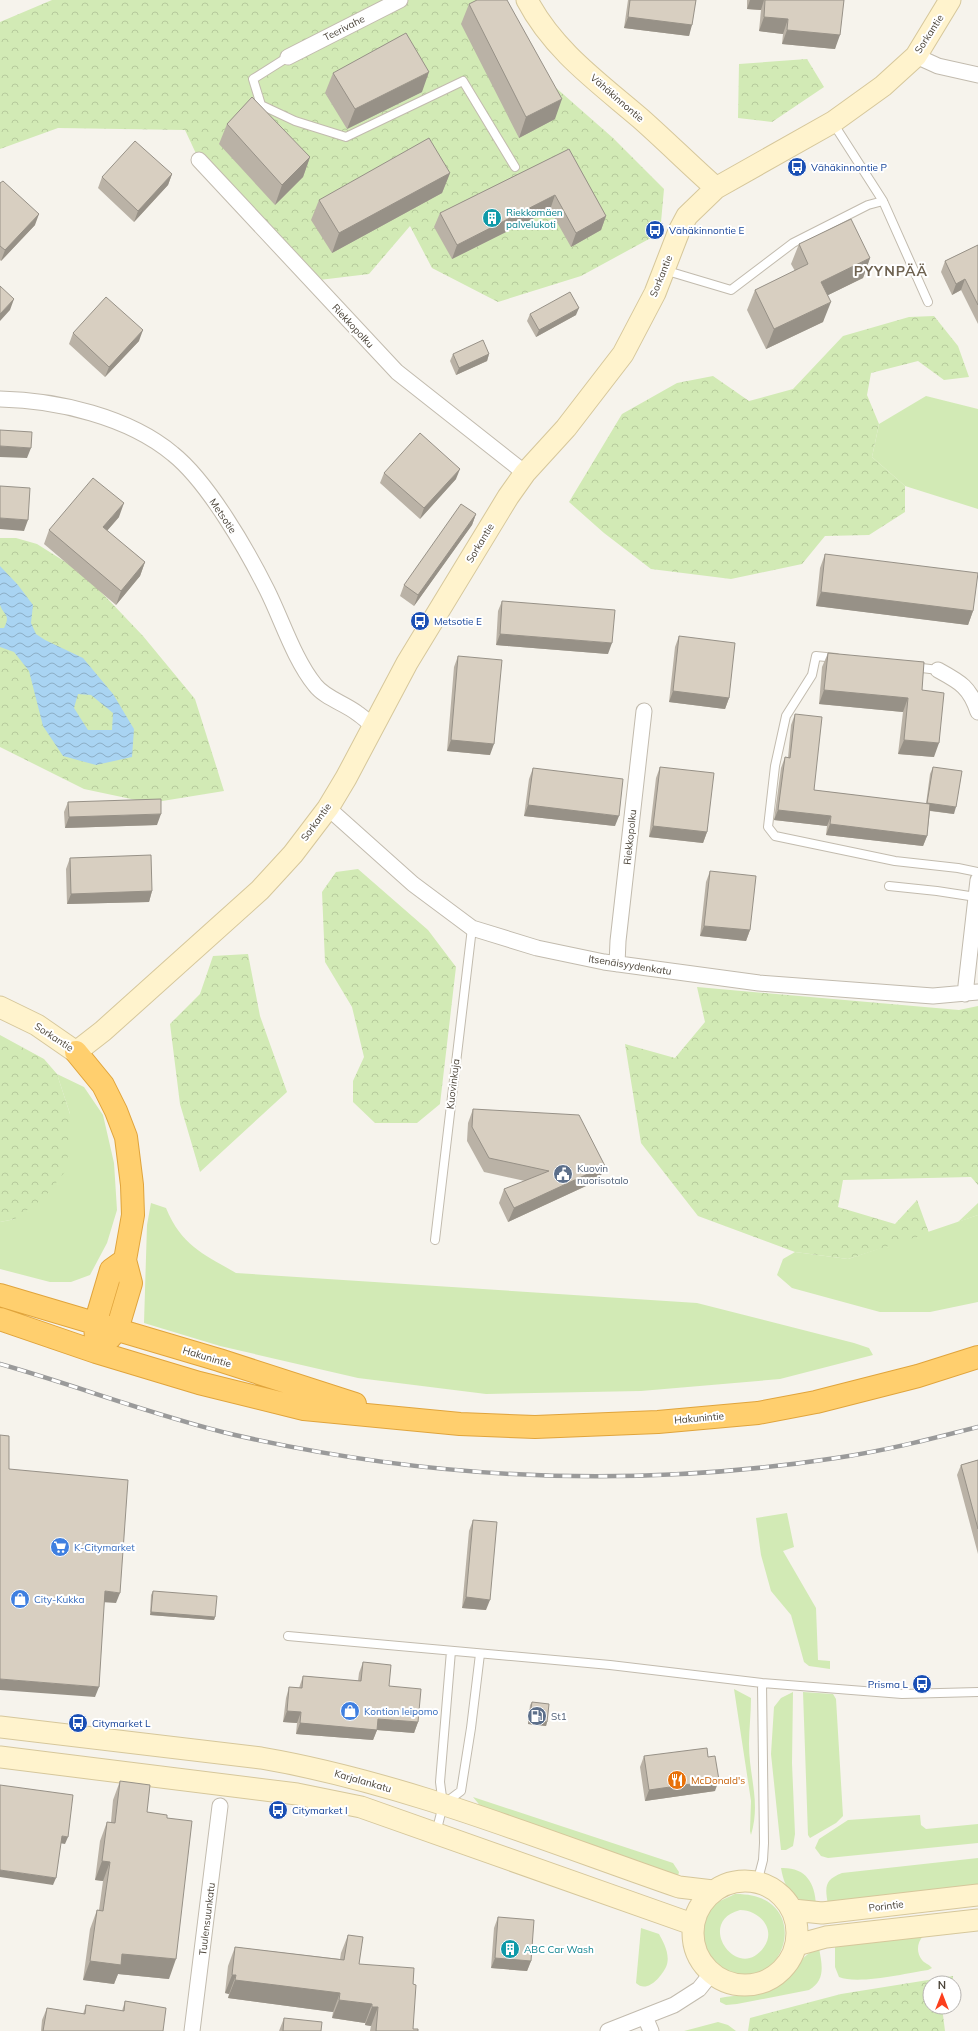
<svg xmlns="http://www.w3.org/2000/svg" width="978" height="2031" font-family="Mulish,sans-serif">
  <defs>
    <pattern id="forest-crowns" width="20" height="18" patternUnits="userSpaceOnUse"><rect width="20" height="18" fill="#d2eab5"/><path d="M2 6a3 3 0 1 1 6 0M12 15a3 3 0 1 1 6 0" fill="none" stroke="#b6ca9c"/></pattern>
    <pattern id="water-waves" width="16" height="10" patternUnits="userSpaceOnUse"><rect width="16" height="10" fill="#a9d4f2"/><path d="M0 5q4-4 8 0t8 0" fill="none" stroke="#8caec5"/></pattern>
  </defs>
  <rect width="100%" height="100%" fill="#f6f3ec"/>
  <path fill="#d2eab5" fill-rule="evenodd" d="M926 396 978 409V509L905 486 872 457 879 424Z
    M57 1074 84 1087 103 1115 114 1163 117 1210 107 1243 90 1275 71 1282H50L0 1269V1222L15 1219 70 1114Z
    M151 1203 166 1208C182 1246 202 1253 236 1273L697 1303 854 1343 869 1348 873 1355 780 1379 641 1391 486 1394 358 1378 220 1346 144 1323 147 1225Z
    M978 1215V1302L930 1312H880L792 1288 777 1275 783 1259 795 1252 848 1259Z
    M787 1513 794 1547 783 1551 816 1608 818 1660 830 1661V1669L809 1666 804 1662 791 1615 771 1591 761 1555 756 1518Z
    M734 1689 751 1698C751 1714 749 1729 749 1744 749 1777 761 1802 751 1835L750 1831 751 1801Z
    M793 1692 792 1763 795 1834 793 1846 786 1850H781L771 1754 774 1707 781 1698Z
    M803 1692 833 1694 836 1699 843 1816 836 1823 810 1838 808 1835Z
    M473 1797 673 1863 679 1872 678 1876 482 1808Z
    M920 1815 921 1825 926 1829 978 1824V1843L828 1858 821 1856 815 1848 819 1839 848 1820Z
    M978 1858V1888L828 1905C825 1887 824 1880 842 1873Z
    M781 1868C805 1867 815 1882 816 1905 793 1899 785 1891 781 1868Z
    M735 1894C815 1893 787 1992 732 1973 724 1970 718 1967 713 1960 700 1943 700 1916 718 1902 723 1899 730 1897 735 1894ZM740 1910C758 1910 777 1928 764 1947 738 1984 694 1922 740 1910Z
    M641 1928 659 1934C664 1943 671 1956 666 1967 661 1977 647 1994 636 1983Z
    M923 1936C917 1943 916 1952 922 1960 924 1963 929 1964 932 1968L928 1970C907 1973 858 1985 839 1977L835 1967V1945Z
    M819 1948C822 1965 826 1980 809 1990L737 2004 726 2005 720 2002V1998C742 1993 766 1998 784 1982 798 1969 799 1956 819 1948Z
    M718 2022 728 2025 736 2031H684Z"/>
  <path fill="url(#forest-crowns)" d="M52 0H498L555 87 613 138 664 189 660 233 581 276 498 302 432 268 410 226 369 274 311 281 199 160 185 130 58 128 0 149V22Z
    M807 59 824 87 772 122 738 118 739 64Z
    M934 316 958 346 969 377 944 380 918 361 871 373 867 395 879 424 872 457 905 486V512L869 535 825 536 802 564 731 579 651 569 604 533 569 502 622 414 677 383 713 376 749 401 793 389 843 336 909 317Z
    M0 538H16L37 544 83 573 143 636 195 699 224 791 150 803 84 789 0 747Z
    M358 869 428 930 456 967 440 1104 417 1123H375L353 1102V1081L364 1057 352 1007 325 962 322 892 336 872Z
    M248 954 260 1016 287 1092 200 1172 180 1104 170 1024 200 994 213 956Z
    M697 987 959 1010 978 1006V1185L971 1177 843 1180 838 1207 895 1224 917 1200 929 1233 848 1259 795 1252 698 1216 641 1143 625 1044 675 1058 705 1022Z
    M0 1035 44 1059 57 1074 70 1114 67 1169 44 1198 15 1219 0 1222Z
    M978 1203V1215L958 1222Z
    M953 1976V1983H930V2007H942L945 2031H748L750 2018 841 1994Z"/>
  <path fill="url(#water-waves)" fill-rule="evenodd" d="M0 566 18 585 33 605 31 623 36 634 45 640 83 658 113 694 134 729 132 757 96 765 63 756 43 726 29 671 14 652 0 647V628H4C11 614 4 616 0 605 0 600 0 574 0 566ZM78 694 91 695 113 713 112 730H88L74 708Z"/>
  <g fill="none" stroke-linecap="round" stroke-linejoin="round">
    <defs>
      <path id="lane" d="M288 57 253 79 261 105 295 121 346 137 463 81 515 167
        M833 123 883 201
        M664 270 731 290 793 243 868 205 883 201 928 302
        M836 658 816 656 812 675 786 716 775 766 768 827 775 836 895 861 958 868 978 872
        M914 667 938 670
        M889 886 937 891 976 897
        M435 1240 472 928
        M288 1636 610 1665 762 1683 902 1694 978 1692
        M445 1803 461 1791 471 1728 480 1654
        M436 1833 443 1805 440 1782 451 1651
        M757 1883 763 1860 764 1843 762 1683"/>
      <path id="street" d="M916 56 938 66 978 75
        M288 57 400 0
        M199 160 397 372 525 473
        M0 399C57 400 129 417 173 454 208 482 247 550 267 590 282 620 294 659 315 685 325 698 344 703 357 713 363 717 368 722 374 727
        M938 670C960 682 970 687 978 712
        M328 808 413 884 472 928 537 948 604 962 759 983 933 996 978 992
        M617 964 618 941 644 711
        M965 994 978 880
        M645 2017 651 2031
        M192 2031 220 1806
        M608 2031 674 2005 699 1989 711 1974"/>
      <path id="secondary" d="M527 0C553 50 598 82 640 118 666 141 690 165 716 188
        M0 1007 37 1025 76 1052 103 1031 260 890 293 854 328 808 346 778 407 663 508 497 525 473 566 428 623 354 655 293 679 231 687 216 716 188 833 122 883 86 916 56 950 0
        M0 1727 261 1758C402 1782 543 1840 679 1887L713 1891
        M0 1757 297 1794 361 1807 692 1924
        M693 1933a52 52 0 1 1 104 0a52 52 0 1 1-104 0Z
        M793 1910 822 1913 978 1895
        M797 1945 826 1937 978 1920"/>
      <path id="highway" d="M76 1052 103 1085 116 1111 126 1137 132 1185 133 1215 125 1260 131 1283 117 1330 108 1340
        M0 1295 219 1360 355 1404
        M0 1319 96 1352 199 1383 304 1409 460 1424 535 1427 658 1422 758 1413 816 1402 918 1376 978 1357
        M96 1339 95 1324 111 1270 125 1260"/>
    </defs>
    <use href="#lane" stroke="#c2bbae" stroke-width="10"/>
    <use href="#street" stroke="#c2bbae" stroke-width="17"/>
    <use href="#secondary" stroke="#d6c79b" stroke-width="23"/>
    <use href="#highway" stroke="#e0a43c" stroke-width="24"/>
    <use href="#lane" stroke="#fff" stroke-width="8"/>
    <use href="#street" stroke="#fff" stroke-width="15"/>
    <use href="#secondary" stroke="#fff3cd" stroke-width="21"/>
    <use href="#highway" stroke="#ffcf6e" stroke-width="22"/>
    <defs>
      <path id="rail" d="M0 1364C78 1386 155 1416 235 1435 433 1480 634 1489 836 1458 884 1451 931 1439 978 1427"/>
    </defs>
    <use href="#rail" stroke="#9a9a9a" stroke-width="4.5"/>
    <use href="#rail" stroke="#fff" stroke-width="3" stroke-dasharray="9" stroke-linecap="butt"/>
  </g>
  <path fill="#bab2a6" d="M628 0H696L689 36 624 28Z
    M747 0H844L835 49 782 44 783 34 759 31 761 10 747 9Z
    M469 4 555 119 519 138 461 24Z
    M333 73 422 92 347 129 325 93Z
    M227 124 310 157 303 177 275 205 219 144Z
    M569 149 606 216 601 230 571 247 550 210 452 259 434 227 440 213Z
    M450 173 442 193 332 253 311 220 319 200Z
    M172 174 168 185 134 222 98 188 102 177Z
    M0 183 35 225 1 261 0 260Z
    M799 244 870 258 863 278 828 295 823 322 766 349 747 310 755 290 795 271 791 264Z
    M978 245V324L961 290 952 295 941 272 945 261Z
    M530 314 576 315 536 337 527 321Z
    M73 333 139 341 105 377 69 344Z
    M453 354H489L487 361 456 375 450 361Z
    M384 473 456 479 420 519 380 483Z
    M476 514 472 525 414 606 400 596 404 585Z
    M119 517 107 531 145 562 140 576 116 605 44 544 49 530Z
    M825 554 973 611 968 625 816 606 820 568Z
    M502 601 608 654 496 645 498 611Z
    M679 636 729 698 725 709 669 702 675 647Z
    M828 653 922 690 934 757 898 754 903 712 819 704 822 667Z
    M458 656 490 755 447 751 454 667Z
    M795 714 814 790 926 804 930 774 933 767 954 814 930 811 927 836 923 846 826 835 827 826 774 820 781 768 785 757 788 758 791 725Z
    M660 767 707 832 703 843 649 837 656 778Z
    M533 768 615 826 524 816 529 779Z
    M68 802 157 825 65 828 64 812Z
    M70 858 152 891 149 902 67 904 66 869Z
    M710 871 750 930 746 941 700 936 706 882Z
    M473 1109 599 1180 508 1222 499 1203 504 1189 525 1181 484 1172 467 1141 468 1123Z
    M978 1460V1554L957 1475 961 1465Z
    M473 1520 486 1610 462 1608 469 1531Z
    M153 1591 215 1617 214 1620 150 1615 151 1595Z
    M363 1662 389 1686 418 1722 414 1733 377 1730 373 1740 296 1734 297 1723 283 1722 286 1698 289 1687 299 1688 303 1676 358 1681 359 1673Z
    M532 1702 547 1722 546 1726 528 1724 530 1705Z
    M644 1756 708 1757 715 1791 645 1801 640 1767Z
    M120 1781 147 1812 167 1818 169 1979 118 1974 114 1984 83 1980 90 1929 97 1910H99L103 1881 95 1880 100 1841 107 1822H111L113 1800Z
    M498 1917 531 1961 527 1971 491 1968 494 1928Z
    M348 1935 359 1964 413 1984V2029L418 2031H370L371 2026 365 2025V2023L332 2018 333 2012 228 1998 229 1994 225 1993 228 1966 235 1947 340 1959 341 1953Z
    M125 2001 163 2031H41L42 2020 47 2008 83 2014 86 2005 122 2011Z
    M284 2018 321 2031H279Z"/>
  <path fill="#979187" d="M750 0H764L761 10 747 9Z
    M628 17 692 25 689 36 624 28Z
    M764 17 788 19 783 34 759 31Z
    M787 30 840 35 835 49 782 44Z
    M429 72 422 92 347 129 355 109Z
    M562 99 555 119 519 138 526 117Z
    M310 157 303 177 275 205 282 185Z
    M450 173 442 193 332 253 339 233Z
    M172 174 168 185 134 222 138 211Z
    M555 195 550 210 452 259 457 245Z
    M39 214 35 225 1 261 5 250Z
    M606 216 601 230 571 247 576 233Z
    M870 258 863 278 814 302 821 282Z
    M965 279 961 290 952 295 956 284Z
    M14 299 10 310 0 321V314Z
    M831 302 823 322 766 349 774 329Z
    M579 308 576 315 536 337 539 330Z
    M143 330 139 341 105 377 109 367Z
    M489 354 487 361 456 375 459 368Z
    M0 446 31 448 27 458 0 457Z
    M460 469 456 479 420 519 424 508Z
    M124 503 119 517 98 541 103 527Z
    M476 514 472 525 414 606 418 595Z
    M0 518 28 520 24 531 0 529Z
    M145 562 140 576 116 605 121 591Z
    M821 592 973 611 968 625 816 606Z
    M500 634 612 643 608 654 496 645Z
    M824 690 908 698 903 712 819 704Z
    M673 691 729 698 725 709 669 702Z
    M451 740 494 744 490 755 447 751Z
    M904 740 939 743 934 757 898 754Z
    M927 803 956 807 954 814 925 810Z
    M528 805 619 816 615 826 524 816Z
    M778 810 831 816 827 826 774 820Z
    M161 814 157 825 65 828 69 817Z
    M830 824 927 836 923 846 826 835Z
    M653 826 707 832 703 843 649 837Z
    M152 891 149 902 67 904 71 894Z
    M704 926 750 930 746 941 700 936Z
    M605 1166 599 1180 508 1222 514 1208Z
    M105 1591 120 1593 116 1603 101 1602Z
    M466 1597 490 1600 486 1610 462 1608Z
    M151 1612 215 1617 214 1620 150 1615Z
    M0 1679 99 1687 95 1697 0 1690Z
    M287 1711 301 1712 297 1723 283 1722Z
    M378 1719 418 1722 414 1733 377 1730 373 1740 296 1734 300 1723Z
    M529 1720 547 1722 546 1726 528 1724Z
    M719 1780 715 1791 645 1801 649 1790Z
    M62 1836 68 1837 65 1844 59 1843Z
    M102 1861 110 1862 103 1881 95 1880Z
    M0 1870 56 1878 53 1885 0 1877Z
    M122 1954 176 1959 169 1979 118 1974 114 1984 83 1980 90 1961Z
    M495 1958 531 1961 527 1971 491 1968Z
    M232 1975H236L229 1994 225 1993Z
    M235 1980 340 1993 333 2012 228 1998Z
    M339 2000 372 2004 365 2023 332 2018Z
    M372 2007H378L371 2026 365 2025Z"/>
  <path fill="#d8cfc1" stroke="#979187" d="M477 0H507L562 99 526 117 469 4Z
    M630 0H696L692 25 628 17Z
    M765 0H844L840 35 787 30 788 19 764 17Z
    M406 33 429 72 355 109 333 73Z
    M252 97 310 157 282 185 227 124Z
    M429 138 450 173 339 233 319 200Z
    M135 141 172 174 138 211 102 177Z
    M569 149 606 216 576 233 555 195 457 245 440 213Z
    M3 181 39 214 5 250 0 246V183Z
    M851 219 870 258 821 282 831 302 774 329 755 290 808 264 799 244Z
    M978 245V305L965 279 956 284 945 261Z
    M0 286 14 299 0 314Z
    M570 292 579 308 539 330 530 314Z
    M106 297 143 330 109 367 73 333Z
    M483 340 489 354 459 368 453 354Z
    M0 430 32 432 31 448 0 446Z
    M420 433 460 469 424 508 384 473Z
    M93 478 124 503 103 527 145 562 121 591 49 530Z
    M0 486 30 488 28 520 0 518Z
    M461 504 476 514 418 595 404 585Z
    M825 554 978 573 973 611 821 592Z
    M502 601 615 610 612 643 500 634Z
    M679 636 735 643 729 698 673 691Z
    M828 653 924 662 922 690 944 693 939 743 904 740 908 698 824 690Z
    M458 656 502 660 494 744 451 740Z
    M795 714 822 717 814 790 930 804 927 836 830 824 831 816 778 810 785 757 790 758Z
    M660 767 714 773 707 832 653 826Z
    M933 767 962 771 956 807 927 803Z
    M533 768 623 779 619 816 528 805Z
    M161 799V814L69 817 68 802Z
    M151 855 152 891 71 894 70 858Z
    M710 871 756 876 750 930 704 926Z
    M473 1109 579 1115 605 1166 514 1208 504 1189 549 1171 489 1158 472 1127Z
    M0 1435 9 1436V1469L128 1480 120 1593 105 1591 99 1687 0 1679Z
    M978 1460V1529L961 1465Z
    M473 1520 497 1522 490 1600 466 1597Z
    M153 1591 217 1596 215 1617 151 1612Z
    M363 1662 391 1665 389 1686 421 1689 418 1722 378 1719 377 1730 300 1723 301 1712 287 1711 289 1687 302 1688 303 1676 361 1681Z
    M532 1702 549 1704 547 1722 529 1720Z
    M707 1748 708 1757 715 1756 719 1780 649 1790 644 1756Z
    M120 1781 150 1785 147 1812 167 1815V1818L192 1821 176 1959 122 1954 121 1965 90 1961 97 1910 103 1911 110 1862 102 1861 107 1822 115 1823Z
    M0 1785 73 1795 68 1837 62 1836 56 1878 0 1870Z
    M498 1917 534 1920 531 1961 495 1958Z
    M348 1935 363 1937 359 1964 414 1968 413 1984 416 1985 413 2029H418V2031H376L378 2007H372V2004L339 2000 340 1993 235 1980 236 1975H232L235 1947 344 1960Z
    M125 2001 166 2008 163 2031H43L47 2008 85 2014 86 2005 124 2011Z
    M284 2018 322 2022 321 2031H283Z"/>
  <defs>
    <symbol id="bus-disc" viewBox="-11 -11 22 22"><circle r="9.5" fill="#1a4fb4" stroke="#fff"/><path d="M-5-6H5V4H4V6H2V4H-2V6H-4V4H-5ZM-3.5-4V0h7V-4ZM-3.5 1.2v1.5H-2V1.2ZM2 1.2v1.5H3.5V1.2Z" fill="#fff"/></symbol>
    <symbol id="building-disc" viewBox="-11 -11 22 22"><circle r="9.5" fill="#0f9aa8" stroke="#fff"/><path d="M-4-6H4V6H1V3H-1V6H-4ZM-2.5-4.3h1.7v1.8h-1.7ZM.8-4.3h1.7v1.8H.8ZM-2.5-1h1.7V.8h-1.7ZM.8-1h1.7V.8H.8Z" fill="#fff"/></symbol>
    <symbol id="civic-disc" viewBox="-11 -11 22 22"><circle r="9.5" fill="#5c6f8a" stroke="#fff"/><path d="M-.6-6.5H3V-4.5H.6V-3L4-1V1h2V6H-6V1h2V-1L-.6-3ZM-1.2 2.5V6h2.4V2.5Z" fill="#fff"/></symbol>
    <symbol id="supermarket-disc" viewBox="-11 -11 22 22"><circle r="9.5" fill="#3f7fe0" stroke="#fff"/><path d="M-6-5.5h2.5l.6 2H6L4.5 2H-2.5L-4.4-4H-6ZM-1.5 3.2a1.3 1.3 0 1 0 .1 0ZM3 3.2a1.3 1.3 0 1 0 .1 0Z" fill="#fff"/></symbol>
    <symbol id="shop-disc" viewBox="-11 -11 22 22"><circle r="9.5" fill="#3f7fe0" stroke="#fff"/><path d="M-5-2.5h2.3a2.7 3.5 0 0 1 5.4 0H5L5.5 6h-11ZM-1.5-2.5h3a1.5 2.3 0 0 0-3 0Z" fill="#fff"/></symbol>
    <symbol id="fuel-disc" viewBox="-11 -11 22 22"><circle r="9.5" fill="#5c6f8a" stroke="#fff"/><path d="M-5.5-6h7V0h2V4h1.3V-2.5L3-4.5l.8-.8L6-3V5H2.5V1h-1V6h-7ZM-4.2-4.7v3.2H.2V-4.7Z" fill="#fff"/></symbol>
    <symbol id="restaurant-disc" viewBox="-11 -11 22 22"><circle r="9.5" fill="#e8710a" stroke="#fff"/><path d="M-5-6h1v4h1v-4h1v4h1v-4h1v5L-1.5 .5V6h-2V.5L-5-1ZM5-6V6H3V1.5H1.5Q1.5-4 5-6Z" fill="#fff"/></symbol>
  </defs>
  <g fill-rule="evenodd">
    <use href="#bus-disc" x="786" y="156" width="22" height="22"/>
    <use href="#building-disc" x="481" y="207" width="22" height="22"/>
    <use href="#bus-disc" x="644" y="219" width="22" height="22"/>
    <use href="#bus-disc" x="409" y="610" width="22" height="22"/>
    <use href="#civic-disc" x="552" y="1163" width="22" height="22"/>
    <use href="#supermarket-disc" x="49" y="1536" width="22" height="22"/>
    <use href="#shop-disc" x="9" y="1588" width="22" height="22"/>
    <use href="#bus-disc" x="911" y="1673" width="22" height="22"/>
    <use href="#shop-disc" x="339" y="1700" width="22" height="22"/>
    <use href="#fuel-disc" x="526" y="1705" width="22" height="22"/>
    <use href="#bus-disc" x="67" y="1712" width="22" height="22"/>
    <use href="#restaurant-disc" x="666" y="1769" width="22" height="22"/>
    <use href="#bus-disc" x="267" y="1799" width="22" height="22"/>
    <use href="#building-disc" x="499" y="1938" width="22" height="22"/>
  </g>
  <g text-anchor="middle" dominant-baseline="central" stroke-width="4" stroke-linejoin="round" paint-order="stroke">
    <g font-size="10" fill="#4b4439" stroke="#fff">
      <text transform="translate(344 28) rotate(-27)">Teerivahe</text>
      <text transform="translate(929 34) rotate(-57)">Sorkantie</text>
      <text transform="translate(617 98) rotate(41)">Vähäkinnontie</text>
      <text transform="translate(661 276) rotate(-68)">Sorkantie</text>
      <text transform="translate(353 326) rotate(47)">Riekkopolku</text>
      <text transform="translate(223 516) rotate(56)">Metsotie</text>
      <text transform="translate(480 543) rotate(-59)">Sorkantie</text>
      <text transform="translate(316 822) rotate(-54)">Sorkantie</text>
      <text transform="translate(630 837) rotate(-84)">Riekkopolku</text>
      <text transform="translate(630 965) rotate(9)">Itsenäisyydenkatu</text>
      <text transform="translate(54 1037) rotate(33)">Sorkantie</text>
      <text transform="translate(453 1084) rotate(-83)">Kuovinkuja</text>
      <text transform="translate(207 1357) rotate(17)">Hakunintie</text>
      <text transform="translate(699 1418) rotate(-5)">Hakunintie</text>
      <text transform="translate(363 1781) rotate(16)">Karjalankatu</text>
      <text transform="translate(886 1906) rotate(-7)">Porintie</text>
      <text transform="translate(207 1919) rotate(-83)">Tuulensuunkatu</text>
    </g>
    <g font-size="10" fill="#164399" stroke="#fff" text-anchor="start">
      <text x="811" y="167">Vähäkinnontie P</text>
      <text x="669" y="230">Vähäkinnontie E</text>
      <text x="434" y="621">Metsotie E</text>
      <text x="908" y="1684" text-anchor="end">Prisma L</text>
      <text x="92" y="1723">Citymarket L</text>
      <text x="292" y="1810">Citymarket I</text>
    </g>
    <g font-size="10" fill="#0d838f" stroke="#fff" text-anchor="start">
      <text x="506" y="212">Riekkomäen<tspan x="506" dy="12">palvelukoti</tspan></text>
      <text x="524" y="1949">ABC Car Wash</text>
    </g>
    <g font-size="10" fill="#4e5e75" stroke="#fff" text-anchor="start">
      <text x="577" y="1168">Kuovin<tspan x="577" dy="12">nuorisotalo</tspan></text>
      <text x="551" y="1716">St1</text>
    </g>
    <g font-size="10" fill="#366cbe" stroke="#fff" text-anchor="start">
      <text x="74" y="1547">K-Citymarket</text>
      <text x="34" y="1599">City-Kukka</text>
      <text x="364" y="1711">Kontion leipomo</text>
    </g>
    <g font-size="10" fill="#c56008" stroke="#fff" text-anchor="start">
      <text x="691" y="1780">McDonald's</text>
    </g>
    <g font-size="14" font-weight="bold" letter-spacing="1" fill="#6e6250" stroke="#fff">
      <text x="891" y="271">PYYNPÄÄ</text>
    </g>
  </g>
  <g transform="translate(942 1995)"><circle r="19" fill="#ffffff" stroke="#b7b4b0"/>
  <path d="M0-3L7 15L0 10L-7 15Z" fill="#fc3f1d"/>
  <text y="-6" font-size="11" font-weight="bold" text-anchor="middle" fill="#4b4439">N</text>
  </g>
</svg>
